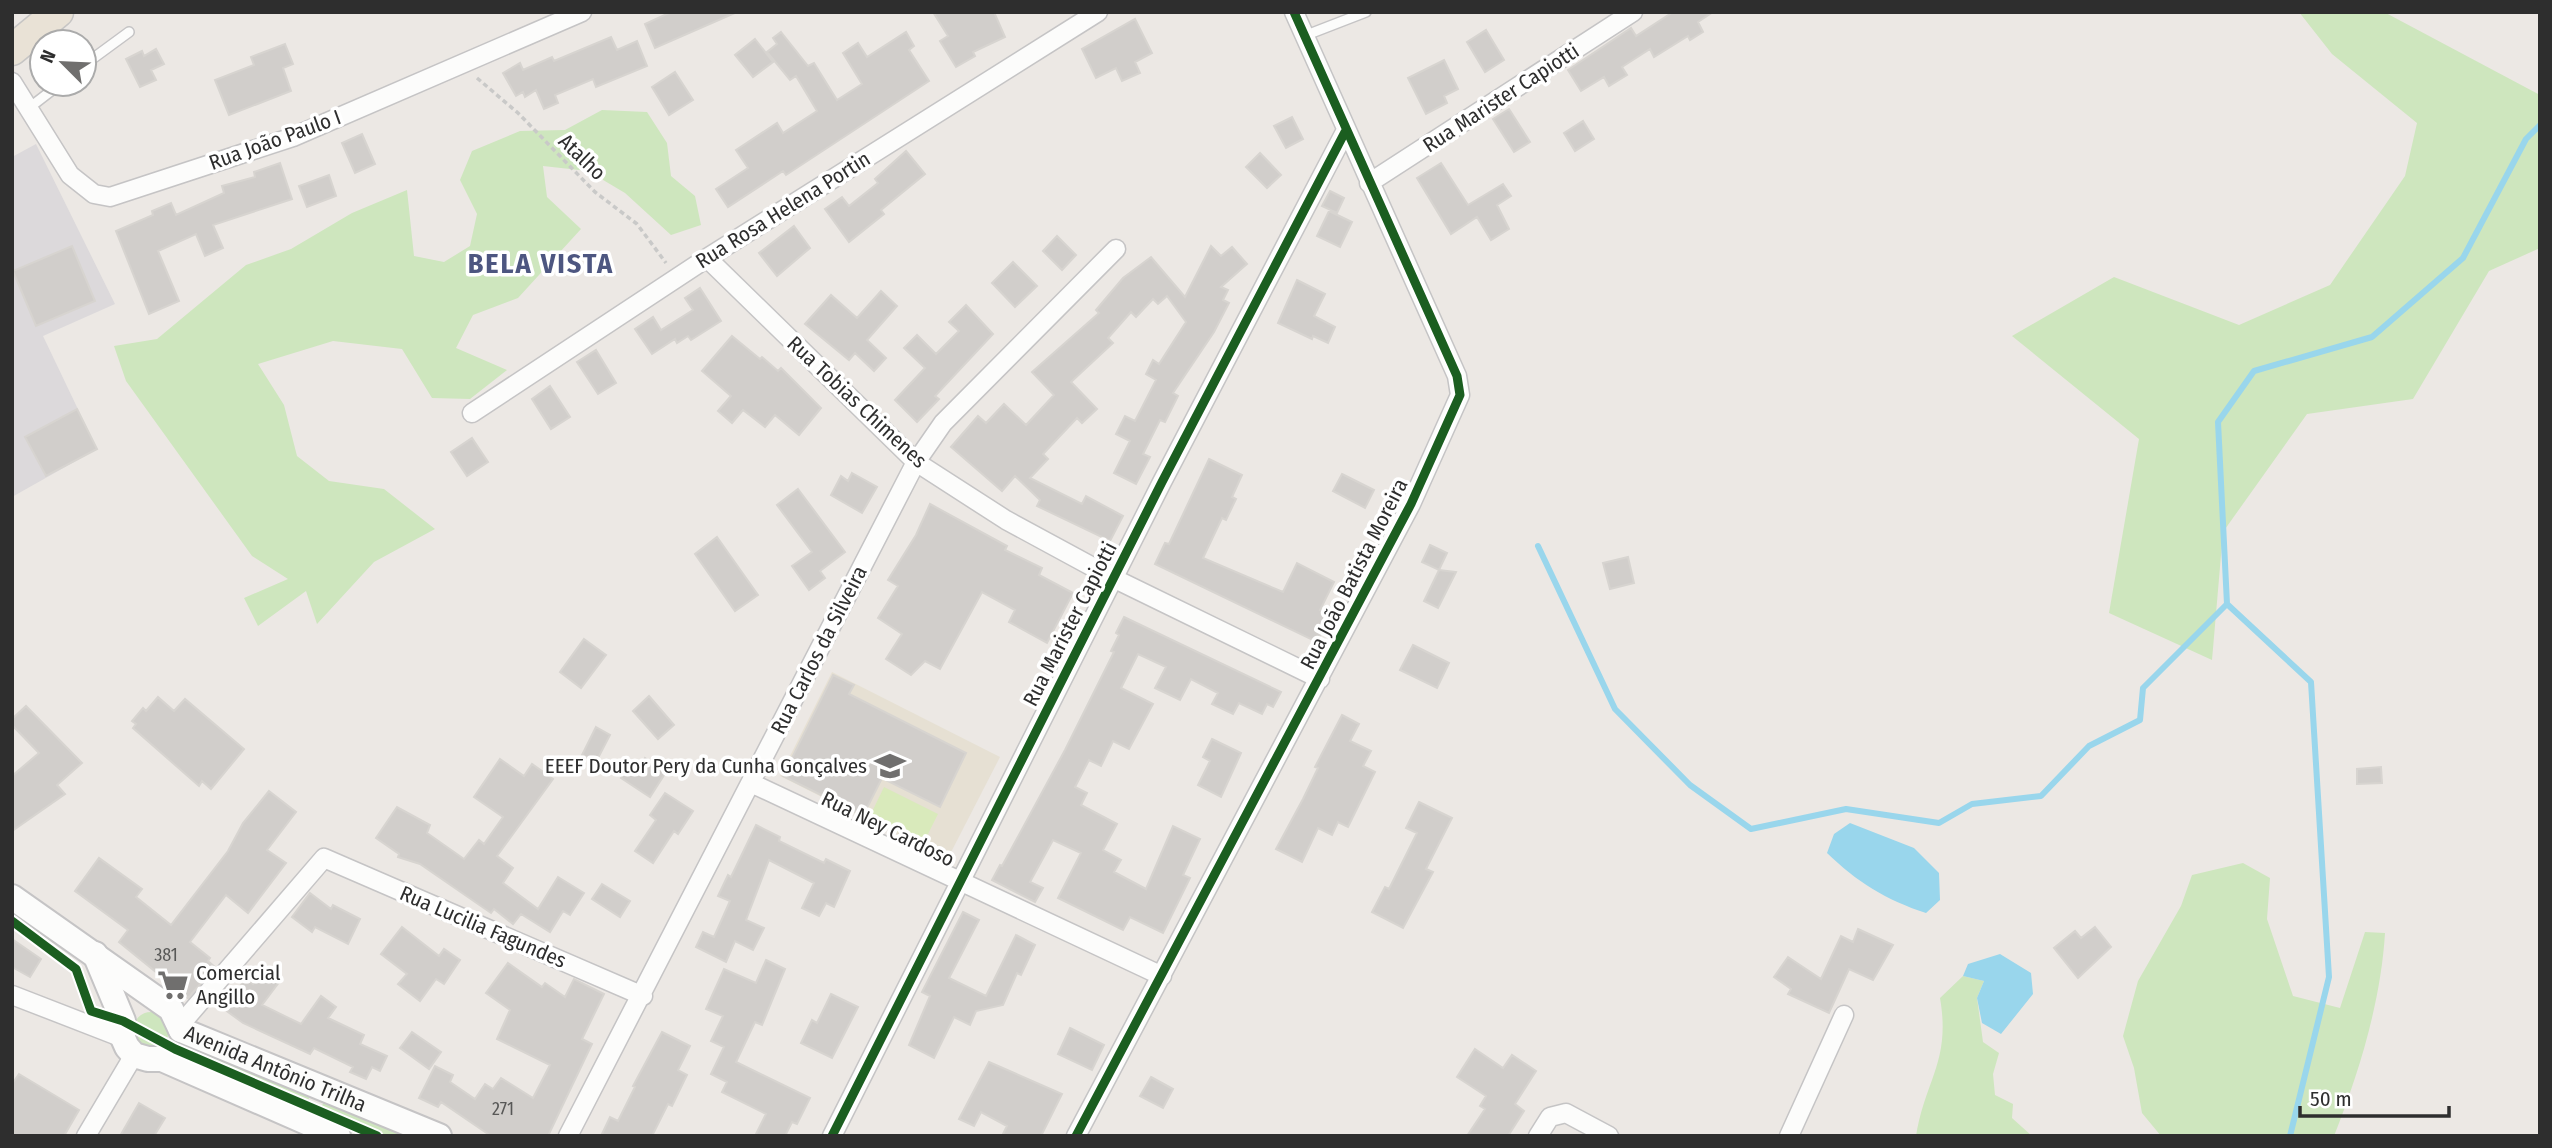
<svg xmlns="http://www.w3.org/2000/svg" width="2552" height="1148" font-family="'Fira Sans Condensed',sans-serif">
  <rect width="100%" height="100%" fill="#ece8e4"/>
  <path fill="#dcd9db" d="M36 144 115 304 43 336 97 449 12 497V157Z"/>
  <path fill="#e6e0d3" d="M832 672 1000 757 947 860 780 776Z"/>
  <path fill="#cee6be" d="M2299 12H2384L2540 95V248L2489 271 2413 399 2307 414 2223 532 2212 660 2109 613 2139 439 2012 336 2114 277 2239 325 2330 285 2405 176 2417 123 2332 54Z
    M602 110 647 112 667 143 671 176 695 196 701 225 671 235 625 193 588 171 543 166 547 197 581 229 518 298 473 315 456 348 507 370 470 399 432 398 402 349 333 341 258 364 284 405 297 456 329 481 384 489 435 529 374 562 317 624 306 591 258 626 244 598 288 579 252 556 126 381 114 346 157 339 246 265 291 249 352 213 407 190 414 256 444 262 470 246 477 214 460 180 472 151 520 131 565 130Z
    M2243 863 2270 878 2267 919 2293 996 2340 1008 2365 932 2385 933C2381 1001 2359 1073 2334 1136H2161L2142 1113 2134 1068 2123 1036 2138 981 2181 906 2192 875Z
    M1963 976 1984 981 1977 998 1983 1042 1999 1053 1993 1074 1995 1095 2013 1104 2012 1118 2032 1136H1916C1925 1080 1951 1061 1940 998Z
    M133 1030a18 18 0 1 1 36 0a18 18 0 1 1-36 0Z
    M189 1045 310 1096 307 1103 186 1052Z
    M324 1102 405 1136H383L320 1109Z"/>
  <path fill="#d9eabb" d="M884 787 938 814 923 844 869 818Z"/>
  <path fill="#99d6ec" d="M1850 823 1914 848 1939 873 1940 900 1926 913C1886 900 1857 882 1827 853L1834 834Z
    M2000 954 2031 973 2033 994 2001 1034 1982 1023 1977 998 1984 981 1963 976 1968 964Z"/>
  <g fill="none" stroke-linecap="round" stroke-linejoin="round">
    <path stroke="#99d6ec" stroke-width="6" d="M1538 546 1615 709 1690 785 1751 829 1846 809 1939 823 1972 804 2041 796 2089 746 2140 720 2143 688 2227 604 2218 422 2254 371 2372 337 2463 258 2526 139 2540 125
      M2227 604 2311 682 2329 977 2290 1136"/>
  </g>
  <path fill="#d1cecb" stroke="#d7d4d0" stroke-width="2" d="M671 12H737L655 48 645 24Z
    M933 12H994L1005 37 973 52 975 56 956 67 940 41 948 36Z
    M1673 12H1713L1698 22 1703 32 1690 40 1688 36 1654 57 1650 49 1622 67 1627 75 1609 86 1604 77 1581 91 1568 70 1631 28 1636 36Z
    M1135 19 1152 53 1135 62 1140 73 1122 81 1116 68 1096 78 1082 49Z
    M1486 30 1504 60 1485 72 1467 42Z
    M781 32 808 66 814 63 837 100 862 84 843 53 858 43 867 57 906 32 914 46 909 50 929 81 786 175 783 171 728 207 716 189 748 168 736 150 777 123 783 133 817 111 796 76 790 80 767 52 777 44 773 38Z
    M611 37 617 50 637 41 647 66 596 87 593 79 555 95 558 103 544 109 536 90 525 97 523 92 516 96 503 73 520 63 523 70 552 57 554 61Z
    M755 39 773 62 753 77 735 55Z
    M285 44 293 64 283 68 291 91 229 115 215 80 254 65 251 57Z
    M156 49 164 64 151 70 156 80 140 87 126 59 142 51 144 56Z
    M1444 60 1458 89 1444 96 1447 103 1426 114 1408 78Z
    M675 72 693 100 669 115 652 87Z
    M1509 109 1530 142 1514 152 1493 119Z
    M1292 117 1303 139 1286 148 1274 126Z
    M1583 121 1594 139 1575 151 1564 133Z
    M362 134 375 164 355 173 342 143Z
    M906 151 925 174 881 210 884 214 849 242 825 209 842 197 849 206 878 183 875 179Z
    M1260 153 1281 175 1267 188 1246 167Z
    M280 163 292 199 213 225 223 248 205 256 196 234 158 251 179 301 149 314 116 231 153 215 152 211 171 203 176 215 224 193 222 186 255 177 254 172Z
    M1441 163 1468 205 1503 184 1511 196 1497 205 1509 229 1491 240 1477 217 1451 234 1417 178Z
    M329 175 336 196 307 207 299 186Z
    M1330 191 1344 198 1337 213 1322 206Z
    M1329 211 1352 222 1340 247 1317 236Z
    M794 226 810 248 777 276 759 253Z
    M1057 236 1076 255 1062 270 1043 251Z
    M72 246 95 301 36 326 13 271Z
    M1211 246 1221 256 1232 247 1247 264 1221 287 1228 290 1223 300 1229 303 1214 332 1173 393 1178 396 1165 422 1160 420 1143 454 1150 457 1136 484 1114 473 1130 441 1116 434 1125 416 1135 421 1156 380 1146 374 1153 360 1159 364 1186 322 1167 296 1158 304 1153 299 1136 317 1131 312 1108 338 1113 343 1071 382 1097 409 1082 423 1077 418 1043 454 1048 459 1030 478 1082 504 1086 496 1123 516 1110 541 1037 506 1040 500 1015 476 1002 491 951 447 978 416 986 423 1004 404 1026 425 1054 395 1032 372 1099 313 1096 310 1123 278 1151 257 1185 297Z
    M1013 262 1037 286 1015 307 992 283Z
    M1297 280 1325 294 1314 316 1335 327 1328 343 1313 336 1312 339 1278 323Z
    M700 288 721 321 691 340 688 336 677 343 675 339 652 354 635 329 653 317 661 330 693 310 685 298Z
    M881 291 897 306 867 340 886 358 874 371 855 353 849 360 805 324 831 295 857 318Z
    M966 305 993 334 935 396 939 399 917 422 895 400 925 368 904 348 917 335 936 354 959 331 949 322Z
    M732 336 760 359 762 357 778 371 781 368 821 408 799 435 775 415 765 427 743 410 732 423 718 411 731 396 702 371Z
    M596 350 616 383 598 394 577 362Z
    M550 386 570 417 551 429 532 399Z
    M77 409 97 449 46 476 25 437Z
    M472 438 488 462 467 476 451 452Z
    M1209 459 1242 475 1232 497 1236 499 1226 520 1222 518 1203 558 1283 592 1297 563 1334 582 1320 610 1330 615 1317 642 1155 564 1165 543 1169 544Z
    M852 473 877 487 862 513 831 495 841 476 848 481Z
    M1342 474 1374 490 1365 508 1333 491Z
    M798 489 845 552 820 571 825 578 809 590 792 566 812 552 777 505Z
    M930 504 1007 546 1005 550 1042 568 1039 575 1073 593 1047 643 1009 622 1015 610 982 592 940 669 925 661 911 675 886 659 902 634 878 618 898 586 888 580 916 535Z
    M717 537 758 595 735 611 695 554Z
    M1430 545 1447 553 1439 570 1422 562Z
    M1628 557 1634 583 1610 589 1603 563Z
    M1439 570 1456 572 1438 608 1424 601Z
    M1124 617 1281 692 1273 707 1267 704 1262 714 1239 703 1233 714 1212 704 1218 693 1191 679 1180 700 1155 688 1166 667 1138 654 1121 688 1153 704 1129 749 1113 741 1101 766 1089 760 1075 787 1087 793 1081 805 1117 824 1103 850 1121 860 1114 872 1146 889 1173 826 1200 839 1183 875 1190 878 1163 933 1130 917 1123 930 1058 898 1081 853 1053 840 1030 882 1043 888 1035 902 992 880 1000 865 1002 866 1065 750 1114 652 1111 651 1119 635 1116 633Z
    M584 639 606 655 581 688 560 672Z
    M1413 645 1449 663 1437 688 1400 670Z
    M833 675 854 685 849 694 966 753 940 807 882 778 863 816 783 776Z
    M649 696 674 725 658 739 633 711Z
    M158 697 174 711 185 699 244 749 211 789 202 781 199 786 133 728 136 724 132 721 143 708 146 711Z
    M26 706 82 763 57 785 65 794 12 831V776L39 753 12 725V719Z
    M1342 715 1359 724 1350 741 1371 751 1363 766 1375 772 1348 827 1338 822 1332 835 1318 828 1302 862 1276 849 1303 799 1318 768 1315 767Z
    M596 727 610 735 596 762 582 755Z
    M1212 739 1241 753 1221 797 1198 785 1210 761 1203 757Z
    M645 758 666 772 650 797 621 778 632 761 640 767Z
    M500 759 524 776 532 764 553 779 497 856 513 868 503 883 538 909 558 877 584 893 570 915 563 911 550 932 521 914 513 924 494 909 491 913 420 864 398 857 399 854 376 838 397 807 430 825 427 833 464 859 479 840 484 844 503 817 474 797Z
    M2381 767 2382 783 2357 784V769Z
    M269 791 296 812 267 850 286 863 248 913 226 895 190 942 210 958 208 961 215 967 188 998 119 942 128 930 75 891 99 858 142 889 136 897 171 925 228 851 243 823Z
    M665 793 693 811 678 834 674 831 653 863 635 851 656 820 650 815Z
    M1419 802 1452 818 1426 869 1433 872 1403 928 1372 912 1385 887 1389 889 1417 833 1406 828Z
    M756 825 780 837 779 841 824 863 826 859 850 871 834 907 826 903 819 916 802 908 814 883 769 860 746 920 764 928 753 950 735 941 726 962 696 947 703 932 714 937 730 901 718 896 728 875 731 877Z
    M602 884 630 901 620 917 592 899Z
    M310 893 331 909 333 905 360 919 348 944 315 927 312 932 292 917Z
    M963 912 979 920 949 978 986 996 1016 935 1035 945 1021 975 1017 973 1003 1005 976 1011 970 1025 954 1017 934 1058 909 1045 930 996 922 992Z
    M402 927 439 956 444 949 460 960 444 984 436 979 420 1001 398 984 407 974 381 954Z
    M2095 927 2111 947 2078 978 2054 948 2075 931 2081 938Z
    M1858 929 1893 945 1873 980 1849 969 1829 1013 1788 994 1791 989 1774 977 1788 957 1821 979 1841 936 1853 942Z
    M12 939 41 959 30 977 12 967Z
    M766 960 785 969 762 1025 755 1022 736 1062 810 1098 797 1124 792 1122 785 1136H755L766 1114 722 1092 727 1082 711 1074 724 1047 711 1041 723 1016 706 1009 724 969 756 983Z
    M508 963 542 987 545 983 565 997 574 979 604 994 582 1039 592 1044 548 1136H491L441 1102 438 1107 419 1098 435 1066 453 1075 450 1082 475 1099 485 1084 493 1089 501 1078 533 1098 550 1065 497 1039 510 1010 486 993Z
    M264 970 280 981 262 1005 301 1024 321 996 336 1007 328 1018 364 1035 360 1044 387 1056 380 1071 372 1067 366 1079 350 1072 353 1067 314 1048 310 1054 243 1023 224 1009 246 978 253 984Z
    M831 994 858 1007 832 1058 801 1043 812 1020 817 1023Z
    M1070 1028 1104 1045 1092 1070 1058 1054Z
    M412 1032 441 1052 429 1069 400 1048Z
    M662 1032 690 1046 678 1070 687 1075 672 1106 668 1104 652 1136H601L610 1117 618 1121 635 1087 633 1086Z
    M1475 1049 1503 1068 1512 1055 1536 1071 1515 1104 1524 1111 1508 1136H1467L1485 1109 1480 1106 1486 1096 1457 1077Z
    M989 1062 1062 1094 1041 1136H1002L1007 1126 981 1112 974 1126 959 1119Z
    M19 1074 79 1110 64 1136H12V1084Z
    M1151 1077 1173 1089 1163 1108 1140 1096Z
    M139 1103 165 1118 154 1136H120Z"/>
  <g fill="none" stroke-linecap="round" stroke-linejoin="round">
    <defs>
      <path id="service" d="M1304 36 1366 12
        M84 65 129 32
        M29 108 60 84"/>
      <path id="minor" d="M12 82 70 175 94 194 110 197 293 137 582 12
        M1369 183 1633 12
        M707 258 916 462 1006 520 1113 578 1320 679
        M472 413 707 258 1098 12
        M751 783 1162 976
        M12 995 123 1038
        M180 1025 324 858 643 996
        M86 1136 134 1055
        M568 1136 916 462 943 423 1116 249
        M832 1136 1162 482 1345 132
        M1076 1136 1411 504 1460 395 1457 376 1294 12
        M1538 1136 1550 1117 1566 1113 1609 1136
        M1789 1136 1844 1015"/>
      <g id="secondary">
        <path d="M12 897 171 1009 181 1030"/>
        <path d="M95 954 123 1021V1038L127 1047 134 1055 148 1059H162L338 1136"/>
        <path id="s1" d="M181 1030 439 1136"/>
      </g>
      <path id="trunk" d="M12 50 58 12"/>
    </defs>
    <use href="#service" stroke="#c5c4c5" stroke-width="12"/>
    <use href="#minor" stroke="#c5c4c5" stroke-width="21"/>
    <use href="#secondary" stroke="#c5c4c5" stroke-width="28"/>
    <use href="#trunk" stroke="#c6c5c4" stroke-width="33"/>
    <path stroke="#c9c9c8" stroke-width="3.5" stroke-dasharray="5 3.5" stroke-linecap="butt" d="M477 78 518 113 595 192 637 224 666 263"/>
    <use href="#service" stroke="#fcfcfb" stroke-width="9"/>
    <use href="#minor" stroke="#fcfcfb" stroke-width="18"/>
    <use href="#secondary" stroke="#fcfcfb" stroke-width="24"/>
    <use href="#trunk" stroke="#e9e2d6" stroke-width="30"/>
    <defs>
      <path id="cycleway" d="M12 921 76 969 91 1011 123 1021 175 1049 377 1136
        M832 1136 1162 482 1345 132
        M1076 1136 1411 504 1460 395 1457 376 1294 12"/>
    </defs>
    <use href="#cycleway" stroke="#fff" stroke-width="13"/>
    <use href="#cycleway" stroke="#1b5e20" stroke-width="9"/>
  </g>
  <defs>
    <symbol id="school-bare" viewBox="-9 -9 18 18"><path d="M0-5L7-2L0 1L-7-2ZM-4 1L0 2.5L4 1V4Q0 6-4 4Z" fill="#706f6e" stroke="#fff" stroke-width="2.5" paint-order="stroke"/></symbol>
    <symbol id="supermarket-bare" viewBox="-9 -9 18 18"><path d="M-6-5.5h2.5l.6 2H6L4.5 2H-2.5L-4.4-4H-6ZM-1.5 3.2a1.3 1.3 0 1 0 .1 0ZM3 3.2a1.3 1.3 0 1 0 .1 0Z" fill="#706f6e" stroke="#fff" stroke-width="2.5" paint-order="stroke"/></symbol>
  </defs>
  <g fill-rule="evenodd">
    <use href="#school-bare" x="868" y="744" width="44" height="44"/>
    <use href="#supermarket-bare" x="151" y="963" width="44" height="44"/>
  </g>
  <g text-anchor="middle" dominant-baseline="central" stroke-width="7" stroke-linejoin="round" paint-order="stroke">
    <g font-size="18" fill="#585857">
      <text x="166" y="955">381</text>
      <text x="503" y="1109">271</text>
    </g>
    <g font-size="21" fill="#2e2e2e" stroke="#fff">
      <text transform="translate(1501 98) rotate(-33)">Rua Marister Capiotti</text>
      <text transform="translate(275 140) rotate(-20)">Rua João Paulo I</text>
      <text transform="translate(582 157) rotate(44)">Atalho</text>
      <text transform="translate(783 210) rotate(-32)">Rua Rosa Helena Portin</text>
      <text transform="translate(857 402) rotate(43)">Rua Tobias Chimenes</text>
      <text transform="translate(1354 574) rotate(-63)">Rua João Batista Moreira</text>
      <text transform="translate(1070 624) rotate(-63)">Rua Marister Capiotti</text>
      <text transform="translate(819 650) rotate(-63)">Rua Carlos da Silveira</text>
      <text transform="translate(888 829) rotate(26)">Rua Ney Cardoso</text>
      <text transform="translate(483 927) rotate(23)">Rua Lucilia Fagundes</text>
      <text stroke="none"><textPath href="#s1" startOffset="102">Avenida Antônio Trilha</textPath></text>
    </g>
    <g font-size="21" fill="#2e2e2e" stroke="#fff" text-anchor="end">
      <text x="867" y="766">EEEF Doutor Pery da Cunha Gonçalves</text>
      <text x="196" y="973" text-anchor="start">Comercial<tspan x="196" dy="24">Angillo</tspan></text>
    </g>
    <g font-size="28" font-weight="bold" letter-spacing="2" fill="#4d5680" stroke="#fff">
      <text x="541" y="263">BELA VISTA</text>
    </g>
  </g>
  <rect width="2552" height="1148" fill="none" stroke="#2e2e2e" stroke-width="28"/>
  <g transform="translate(63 63) rotate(294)"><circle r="33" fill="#ffffff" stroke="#ababab" stroke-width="2"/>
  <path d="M0-5L12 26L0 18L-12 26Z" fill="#706f6e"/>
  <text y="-10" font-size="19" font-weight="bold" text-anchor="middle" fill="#2e2e2e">N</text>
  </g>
  <path d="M2300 1106v10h149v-10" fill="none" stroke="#2e2e2e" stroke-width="3.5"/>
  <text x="2310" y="1106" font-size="21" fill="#2e2e2e" stroke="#ffffff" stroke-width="5" paint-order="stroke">50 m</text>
</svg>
